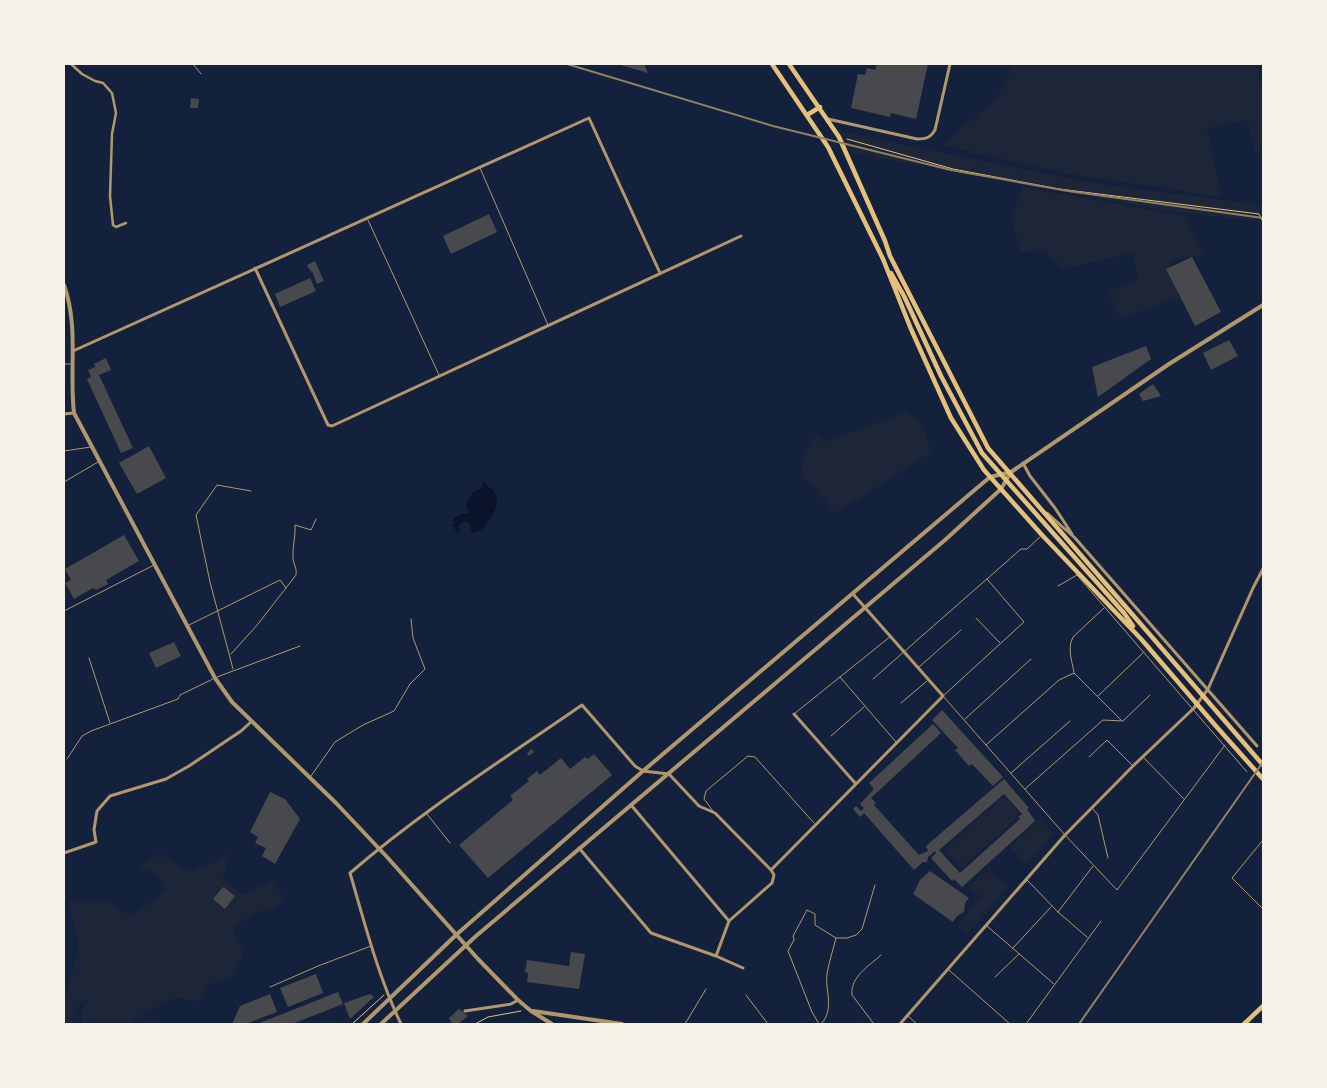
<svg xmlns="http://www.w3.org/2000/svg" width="1327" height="1088" font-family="Arial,sans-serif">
  <rect width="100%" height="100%" fill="#14213d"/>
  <path fill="#1d2539" d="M1014 64H1256L1263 89V150L1255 154 1247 120 1207 128 1222 197 1063 173 942 145 996 99Z
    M836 131 1092 183 1263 205V214L1259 221 1167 211 852 153Z
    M1023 187 1185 216 1205 255 1171 259 1179 298 1120 318 1108 292 1138 280 1132 253 1064 269 1044 251 1021 252 1011 216Z
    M906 412 921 423 932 452 836 513 802 476 800 462 816 435 823 442Z
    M1004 796 1019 813 1016 816 1017 818 961 868 944 850Z
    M1040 819 1054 834 1026 864 1010 847Z
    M160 853 190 872 197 867H205L229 853 223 879 244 895 273 880 285 900 268 911H257L233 929 244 952 234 976 210 984 198 1002 176 998 145 1013 128 1024H82V1009L88 1001 82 999 71 1024H64V994L66 993 79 949 68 900 112 901 123 912 132 916 165 890 162 880 140 866Z
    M989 870 1009 886 967 935 957 926 980 897 968 887Z"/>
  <path fill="#0b132b" d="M485 481C486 486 492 488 495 493 502 506 487 529 475 533L472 532 468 522 465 521 457 526 460 529 458 534 452 525 455 523 453 519 462 513 468 514 469 512 466 505 472 493 481 488Z"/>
  <path fill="#48494c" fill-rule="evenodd" d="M617 64H644L648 73Z
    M877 64H928L916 119 891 113 890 117 851 108 858 74 865 75 867 68 875 70Z
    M191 98 199 99 198 108H190Z
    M489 214 497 232 451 254 443 236Z
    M1192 257 1221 312 1195 326 1166 269Z
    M315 261 324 281 317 284 312 271 311 272 307 265Z
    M310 278 316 291 280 307 275 294Z
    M1229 340 1238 356 1211 370 1203 353Z
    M1146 346 1151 359 1098 397 1092 367Z
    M106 358 111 370 99 375 133 448 121 453 87 379 91 377 88 370 95 367 94 364Z
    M1153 384 1161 396 1143 401 1139 394Z
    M149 446 166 478 137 494 119 463Z
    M124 535 139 561 106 580 108 584 96 590 93 588 74 599 65 583 71 580 65 569Z
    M174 642 181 656 156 668 149 653Z
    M942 710 1003 777 993 786 972 764 969 766 955 750 958 748 932 720Z
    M933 724 941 733 871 798 876 803 874 805 919 855 928 851 926 846 1004 779 1029 808 1027 809 1035 821 962 887 954 879 952 881 931 858 936 853 935 851 928 857 927 862H923L914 870 864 813 860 817 853 809 856 806 861 811 864 808 860 804 874 789 869 783ZM1004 794 1022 814 1018 817 1020 819 960 873 939 850Z
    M532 749 534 752 529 756 527 753Z
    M594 754 612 775 488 878 459 845 513 800 510 796 529 781 527 779 537 771 540 775 561 758 570 769 585 757 588 759Z
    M270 792 285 799 300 819 275 864 262 856 266 848 255 843 258 837 250 832Z
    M930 871 969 898 965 903 964 912 957 916 953 922 913 894 920 880Z
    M223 887 235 896 225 909 213 899Z
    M571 952 585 954 579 989 527 982 528 973 525 972 527 960 569 966Z
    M316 974 323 993 288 1007 280 988Z
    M338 992 343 1004 292 1024H257Z
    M270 994 277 1012 245 1024H232L240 1006Z
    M370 994 374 997 350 1019 344 1003Z
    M459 1009 468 1016 458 1024H452L449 1018Z"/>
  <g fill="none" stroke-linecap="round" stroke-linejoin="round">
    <path stroke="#e5c07b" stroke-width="1" d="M847 139 953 169 1059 189 1259 214 1263 222
      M352 1024 384 995
      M475 1024 488 1017 521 1011"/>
    <path stroke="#b1986c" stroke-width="1" d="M193 64 201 74
      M480 168 548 325
      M368 220 439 375
      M64 364H71
      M64 451 91 447
      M64 482 98 462
      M1076 574 1247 772
      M987 579 1024 622 943 696 1065 835 1117 890 1225 745
      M1058 586 1077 575
      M64 611 154 565
      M976 618 1000 643
      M189 625 280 580 286 588
      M231 654 258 624 296 575C297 568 294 565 293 559 292 548 296 536 295 525L311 530 316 519
      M89 658 110 723
      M919 667 961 630
      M233 669 210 582 196 515 217 485 251 491
      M1074 672C1072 661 1067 648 1073 637L1104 608
      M1074 673 1121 720
      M217 677 300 646
      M840 677 896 742
      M873 679 1021 549H1027L1040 537
      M1098 696 1144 652
      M901 703 927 681
      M794 714 891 636
      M965 719 1031 659
      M831 736 864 707
      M986 745 1059 680 1074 673
      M1089 757 1107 740 1133 766
      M1143 757 1184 799
      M67 759 82 736 91 731 178 699 180 695 213 679
      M1011 773 1070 721
      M311 776 335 742 363 725 394 711 410 684 425 669 413 638 411 619
      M1025 789 1103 720 1123 721 1150 695
      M1093 809 1098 815 1108 858
      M713 811 704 799 706 791 748 756 755 757 814 823
      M427 814 450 843
      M1263 840 1232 878 1263 909
      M1027 880 1058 912 1087 937
      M1058 912 1093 866
      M987 926 1054 984
      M1013 948 1051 907
      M949 970 1010 1024
      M995 977 1019 954
      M270 987 318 966 371 946
      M746 995 768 1024
      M908 1016 917 1024
      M685 1024 706 989
      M819 1024 812 1012 788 951 794 940 793 936 807 910 815 914V925L836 938H847L856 935 862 929 875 885
      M821 1024C835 1009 825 992 827 974 829 962 833 950 836 938
      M874 1024 852 995C850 977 869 966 881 955
      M1026 1024 1101 921"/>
    <path stroke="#b1986c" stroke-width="2.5" d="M71 64 82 74 95 81 103 83 112 93 116 113 112 134 110 196 113 225 116 227 126 223"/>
    <path stroke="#b1986c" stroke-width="3" d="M828 119 917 139C926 139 930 138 935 130L950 64
      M255 268 328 425 332 426 741 236
      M73 351 589 118 660 273
      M64 414 74 413
      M1023 463 1030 476 1055 508 1072 534
      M1047 513 1075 538 1257 746
      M794 714 856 784
      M631 805 729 921
      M579 848 651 933 716 956 743 968
      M64 853 96 842 94 830 97 811 110 796 166 779 189 766 241 731 251 722
      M716 956 729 921 772 883 774 875 771 870 943 696 853 594
      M465 1011 511 1004 518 1000
      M401 1024C378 976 365 924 350 873 423 810 504 759 582 705L635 766 643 771 669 774 699 806 715 813 771 870
      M900 1024 1065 835 1133 766 1194 708 1208 689 1253 588 1263 569"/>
    <path stroke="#b1986c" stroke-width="4" d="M64 285C79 327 69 370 74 413L215 678 232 702 336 803 387 857 478 959 518 1000 531 1011 552 1024
      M533 1011 622 1024
      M363 1024 456 935 643 771 990 477 1011 472 1169 364 1263 305
      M381 1024 476 936 945 540 1001 489 1011 472"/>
    <path stroke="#e5c07b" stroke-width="4.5" d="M772 64 828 147 883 259 911 329 951 418 984 470 1042 535 1142 640 1215 725 1263 779
      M789 64 839 137 885 241 890 256 988 448 1263 765
      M807 115 820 107
      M891 273 904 296 941 376 982 453 1124 613 1133 626
      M1244 1024 1263 1006"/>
    <path stroke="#918062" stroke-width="2" d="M567 64 773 126 951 170 1068 191 1263 218
      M1079 1024 1263 762"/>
  </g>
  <rect width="1327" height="1088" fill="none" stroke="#f6f1e7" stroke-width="130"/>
</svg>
